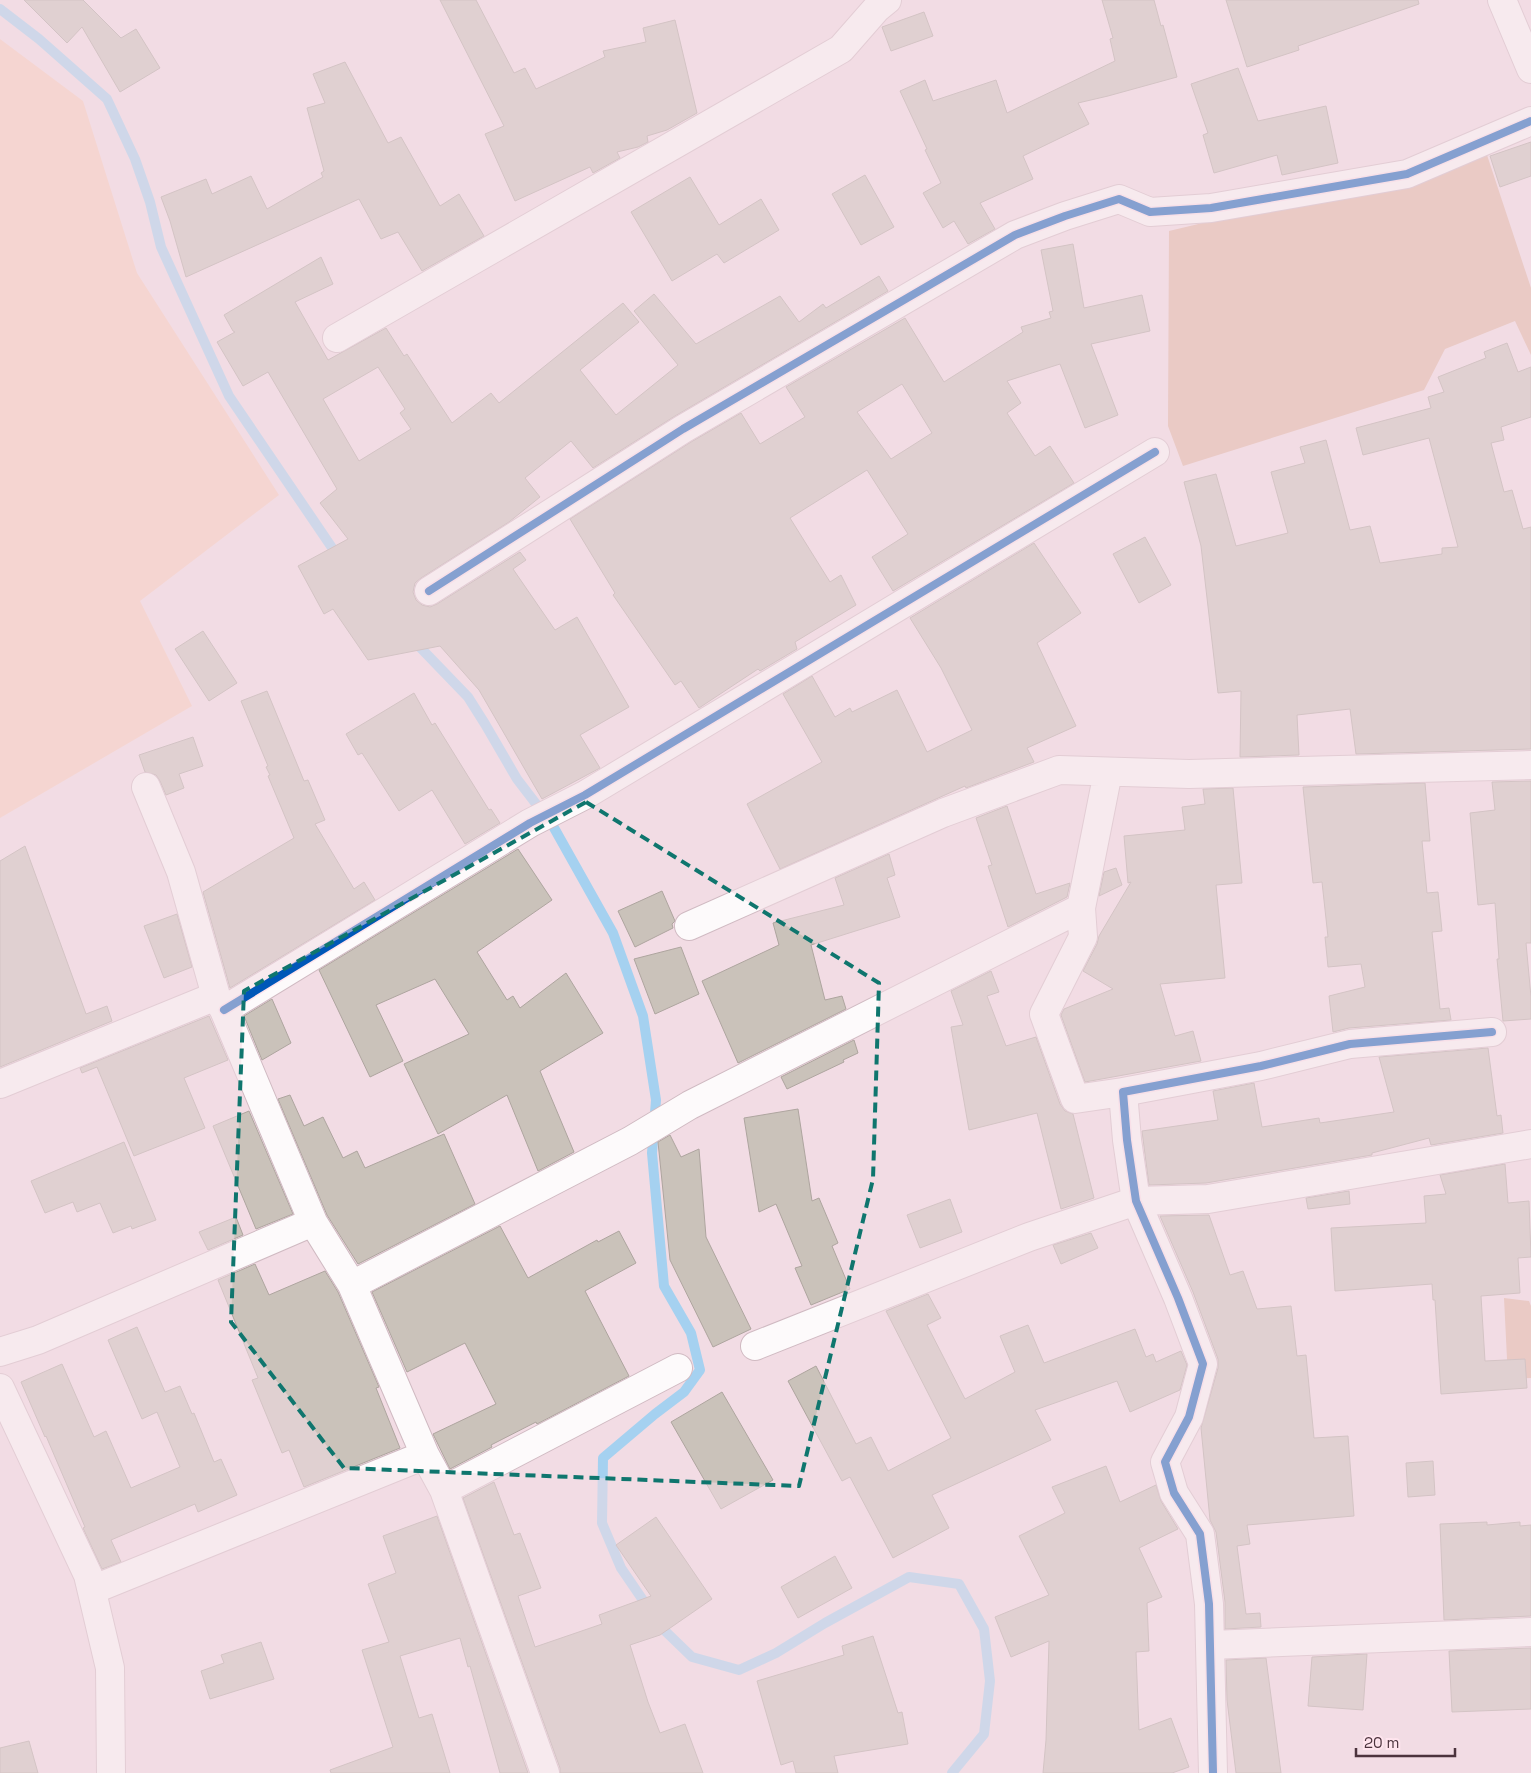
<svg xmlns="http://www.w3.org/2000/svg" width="1531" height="1773" font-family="'Space Grotesk',sans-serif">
  <rect width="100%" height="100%" fill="#f2dce4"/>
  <path fill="#f8cdbb" d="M0 39 83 101 137 273 279 495 140 601 192 706 0 818Z"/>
  <path fill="#dfb3a0" d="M1487 155 1531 288V355L1515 321 1445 349 1424 390 1183 466 1168 426 1169 231Z
    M1504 1298 1529 1301 1531 1306V1378L1508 1379Z"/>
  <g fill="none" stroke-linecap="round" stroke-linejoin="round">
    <path stroke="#a5d1f0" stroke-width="10" d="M0 9 39 39 107 99 135 159 150 202 161 247 229 396 339 558
      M414 641 468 697 485 724 517 779 553 826 613 933 643 1016 656 1100 652 1153 664 1286 691 1333 700 1370 684 1392 655 1414 603 1458 602 1523 621 1568 649 1609
      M657 1621 662 1628 692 1657 739 1670 776 1653 825 1623 909 1577 959 1584 984 1629 990 1681 984 1734 952 1773"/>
  </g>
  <path fill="#cac2ba" stroke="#aea59f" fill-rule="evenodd" d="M24 0H83L121 38 136 29 160 68 120 92 82 27 67 43Z
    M440 0H476L514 73 525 68 536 89 605 57 603 51 646 42 643 28 675 20 697 113 667 130 647 136 648 142 638 147 617 152 620 158 593 173 590 167 515 201 485 134 504 126Z
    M1102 0H1154L1161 26 1163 25 1177 77 1108 96 1078 103 1089 124 1023 156 1033 179 980 203 995 229 968 244 954 221 943 228 923 193 941 183 925 150 927 149 900 91 925 80 933 101 996 80 1007 113 1115 61 1110 39 1113 38Z
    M1226 0H1418L1419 4 1298 46 1299 50 1247 67Z
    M924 12 933 36 891 51 882 27Z
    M345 62 388 143 401 137 440 206 459 194 484 236 422 271 398 232 381 239 359 199 186 277 170 221 161 197 206 179 212 194 251 176 267 209 323 177 321 173 324 171 307 108 325 103 313 74Z
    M1238 68 1258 121 1326 106 1338 163 1282 175 1277 155 1214 173 1203 135 1208 133 1191 84Z
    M1531 142V176L1500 187 1490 156Z
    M865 175 894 227 861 245 832 194Z
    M690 177 719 225 761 199 779 230 724 263 717 254 672 281 631 212Z
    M1073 244 1084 308 1142 295 1150 331 1091 344 1118 415 1085 428 1060 364 1007 381 1021 403 1007 413 1035 456 1050 446 1074 483 893 591 872 557 908 534 867 470 790 518 830 582 841 575 856 605 795 642 797 649 760 671 758 669 699 708 681 681 675 685 613 595 615 593 570 519 691 442 741 413 760 444 805 417 786 387 905 318 944 382 1023 332 1021 327 1051 318 1049 312 1053 311 1041 250ZM902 384 932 433 891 459 857 412Z
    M321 257 333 284 295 302 328 360 386 328 404 356 407 354 452 423 491 393 499 403 623 303 639 322 580 370 616 415 678 365 634 311 654 294 696 344 780 296 799 322 823 304 826 308 879 276 888 291 675 416 593 468 571 441 525 478 540 497 509 522 421 578 415 583 413 592 416 600 422 605 430 607 437 604 520 552 526 560 513 569 555 630 577 617 629 707 580 735 600 768 542 799 479 690 440 646 368 660 333 609 324 614 298 566 348 539 320 503 337 489 268 372 243 386 217 342 235 332 233 331 224 315ZM378 367 405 409 400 413 411 429 359 461 323 399Z
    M1507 343 1518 372 1531 367V417L1501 427 1504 440 1491 443 1504 492 1512 490 1523 529 1531 527V749L1356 754 1350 709 1297 715 1299 755 1240 757 1241 691 1218 693 1201 546 1184 482 1216 474 1236 546 1288 533 1271 472 1305 463 1300 447 1326 440 1350 530 1370 526 1380 563 1442 554V548L1458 547 1429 438 1363 455 1356 428 1431 408 1428 397 1444 392 1438 377 1486 358 1484 352Z
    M1145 537 1171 585 1139 603 1113 554Z
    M1034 543 1081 613 1037 643 1076 726 1027 748 1034 762 1026 765 966 788 965 786 780 869 747 804 822 762 783 694 812 676 835 717 850 708 852 712 897 690 927 752 972 730 941 668 910 618Z
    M203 631 237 683 209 701 175 649Z
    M267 691 304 781 308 780 325 820 315 824 354 889 364 882 375 900 230 988 203 892 294 838 268 776 270 775 266 767 268 766 241 701Z
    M414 693 432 725 435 723 489 810 491 809 500 823 465 844 432 790 399 811 362 753 358 755 346 734Z
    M193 737 203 766 179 774 184 788 166 795 160 781 156 775 145 772 139 755Z
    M1531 781V943H1526L1531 997V1019L1503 1021 1497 959H1499L1495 903 1478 905 1470 813 1495 810 1492 782Z
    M1425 783 1430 841H1422L1427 893 1438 892 1442 931 1432 932 1440 1009 1449 1008 1451 1020 1349 1028 1333 1032 1329 996 1365 987 1361 964 1328 967 1325 937H1328L1322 882 1313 883 1303 787Z
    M1233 788 1242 883 1216 885 1225 978 1160 984 1175 1036 1193 1031 1201 1061 1085 1082 1061 1015 1064 1009 1113 989 1083 971 1097 944 1099 936 1131 882 1128 883 1124 836 1185 830 1182 807 1205 804 1203 789Z
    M1007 806 1036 894 1070 883 1067 897 1008 927 988 866 992 865 976 818Z
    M25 846 86 1014 107 1006 112 1021 0 1067V861Z
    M518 849 552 900 477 952 507 1000 513 996 520 1008 566 973 603 1033 540 1071 574 1152 538 1171 507 1095 438 1134 404 1064 469 1034 435 979 376 1005 403 1061 370 1077 319 970Z
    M889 854 895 875 887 878 900 917 811 945 825 1000 842 996 846 1009 738 1063 702 981 779 945 773 923 844 905 835 878Z
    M1116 868 1122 885 1099 896 1104 872Z
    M662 891 675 921 672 924 673 928 635 947 618 911Z
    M177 914 192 967 164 978 144 926Z
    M681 947 699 994 655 1014 634 959Z
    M991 971 999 992 987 996 1006 1046 1036 1037 1060 1104 1065 1111 1073 1114 1094 1198 1061 1209 1037 1113 969 1130 951 1027 963 1025 951 991Z
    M272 999 291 1043 262 1060 244 1016Z
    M209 1016 228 1060 184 1078 205 1128 134 1156 97 1067 82 1073 80 1068Z
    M854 1040 858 1053 843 1060 844 1062 787 1089 781 1077Z
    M1488 1048 1497 1116 1501 1115 1503 1133 1431 1145 1429 1138 1372 1153V1155L1206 1183 1149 1185 1142 1131 1218 1120 1213 1091 1254 1083 1262 1127 1319 1118 1320 1123 1394 1112 1379 1057Z
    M290 1095 304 1126 323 1117 343 1158 357 1151 365 1168 444 1134 475 1204 358 1264 327 1215 278 1099Z
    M798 1109 812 1201 819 1198 838 1243 832 1246 850 1289 811 1305 795 1268 802 1266 776 1204 759 1212 744 1118Z
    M249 1111 293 1214 256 1229 213 1126Z
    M670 1135 681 1157 699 1149 706 1237 751 1329 713 1347 670 1260 658 1142Z
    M124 1142 156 1220 132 1229 131 1226 113 1233 100 1203 77 1212 73 1202 45 1213 31 1181Z
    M1505 1164 1508 1203 1529 1201 1531 1257 1518 1258 1520 1293 1481 1296 1485 1361 1525 1359 1527 1388 1441 1394 1435 1300H1433L1432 1284 1335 1291 1331 1228 1426 1223 1424 1196 1446 1194 1440 1175Z
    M1349 1191 1350 1204 1308 1209 1306 1198Z
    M950 1199 962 1232 920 1248 907 1215Z
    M1209 1215 1230 1275 1243 1271 1257 1309 1291 1306 1297 1356 1306 1355 1314 1438 1348 1436 1354 1516 1247 1525 1250 1544 1237 1546 1246 1614 1260 1613 1261 1627 1225 1629V1602L1216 1532 1210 1520 1201 1428 1218 1368V1359L1193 1292 1160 1216Z
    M236 1217 243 1235 208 1250 199 1232Z
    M500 1226 528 1278 597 1240 598 1242 619 1231 636 1263 585 1291 629 1376 537 1424 536 1422 491 1445 492 1447 450 1469 433 1434 496 1404 465 1343 407 1372 372 1292Z
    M1091 1233 1098 1248 1061 1264 1053 1245Z
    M255 1264 269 1295 325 1271 338 1292 379 1387 376 1388 400 1448 304 1487 289 1450 282 1453 252 1380 258 1378 218 1280Z
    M928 1294 941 1318 927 1325 965 1399 1015 1372 1000 1336 1028 1325 1044 1363 1135 1329 1146 1357 1153 1354 1156 1362 1181 1351 1187 1365 1180 1390 1130 1412 1117 1381 1035 1410 1051 1440 932 1495 949 1528 893 1558 850 1477 842 1481 788 1381 816 1366 856 1444 871 1437 888 1471 951 1438 886 1311Z
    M137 1327 165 1392 180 1386 192 1414 194 1413 214 1462 221 1459 237 1495 198 1512 195 1504 111 1540 121 1562 102 1569 83 1528 85 1527 46 1436 45 1437 21 1382 62 1364 94 1437 106 1431 131 1488 180 1467 157 1412 142 1419 108 1340Z
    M722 1392 773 1480 721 1509 671 1422Z
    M1433 1461 1435 1495 1408 1497 1406 1463Z
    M1106 1466 1120 1502 1156 1485 1161 1501 1178 1529 1139 1548 1162 1597 1147 1603 1149 1651 1136 1652 1139 1730 1171 1718 1189 1767 1172 1773H1043L1046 1740 1049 1641 1011 1657 995 1617 1049 1595 1019 1536 1065 1513 1052 1487Z
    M494 1482 514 1535 520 1533 541 1588 518 1596 535 1647 602 1624 599 1615 651 1596 616 1545 656 1517 712 1599 660 1635 630 1645 648 1702 660 1733 685 1724 703 1773H560V1768L463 1498Z
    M437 1516 528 1773H500L470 1666 468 1667 460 1638 400 1656 419 1718 432 1714 450 1773H331L330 1770 393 1747 362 1650 389 1642 368 1584 396 1573 383 1536Z
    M1487 1522V1525L1520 1522V1526L1531 1525V1616L1444 1620 1440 1524Z
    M835 1556 852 1588 798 1618 781 1587Z
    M873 1636 898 1713 902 1712 908 1744 834 1756 838 1773H796L793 1761 781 1765 757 1681 844 1655 842 1646Z
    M261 1642 274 1679 210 1699 201 1671 224 1663 221 1655Z
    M1531 1648V1709L1452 1712 1449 1651Z
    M1367 1654 1363 1710 1308 1706 1312 1657Z
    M1266 1658 1281 1773H1236L1227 1700 1226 1660Z
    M29 1741 38 1773H0V1748Z"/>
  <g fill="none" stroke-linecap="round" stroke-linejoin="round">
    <defs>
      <path id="minor" d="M1502 0 1531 69
        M337 338 841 49 876 9 887 0
        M429 591 683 429 1015 235 1065 216 1119 199 1150 212 1211 208 1407 174 1531 121
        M1108 772 1081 908 1083 937 1044 1014 1075 1099 1123 1092
        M146 787 181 872 216 996 224 1010 313 1222 352 1285 425 1455 444 1490 545 1773
        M689 926 943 813 1059 770 1189 774 1531 765
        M224 1010 530 823 585 795 1155 452
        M0 1084 216 996
        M352 1285 630 1141 690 1105 1081 908
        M755 1346 1029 1237 1136 1201 1208 1199 1531 1144
        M0 1352 38 1340 313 1222
        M0 1388 88 1575 110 1668 111 1773
        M444 1490 678 1368
        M92 1590 425 1455
        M1211 1645 1531 1632
        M1213 1773 1209 1604 1200 1534 1174 1493 1165 1462 1189 1417 1203 1364 1178 1298 1136 1201 1127 1140 1123 1092 1261 1066 1350 1044 1492 1032"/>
    </defs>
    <use href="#minor" stroke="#d0bac2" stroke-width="30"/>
    <use href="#minor" stroke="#fdfafb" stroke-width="28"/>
    <defs>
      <path id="cycleway" d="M429 591 683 429 1015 235 1065 216 1119 199 1150 212 1211 208 1407 174 1531 121
        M224 1010 530 823 585 795 1155 452
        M1213 1773 1209 1604 1200 1534 1174 1493 1165 1462 1189 1417 1203 1364 1178 1298 1136 1201 1127 1140 1123 1092 1261 1066 1350 1044 1492 1032"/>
    </defs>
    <use href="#cycleway" stroke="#ffe5ee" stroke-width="11"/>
    <use href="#cycleway" stroke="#0057b8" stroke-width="8"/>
  </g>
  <path d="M0 0H1531V1773H0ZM586 802 879 983 873 1179 799 1486 344 1468 231 1322 244 991Z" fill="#f2dce4" fill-opacity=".55" fill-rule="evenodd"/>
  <path fill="none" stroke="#0f766e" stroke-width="4" stroke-dasharray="10 6" stroke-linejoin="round" d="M586 802 879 983 873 1179 799 1486 344 1468 231 1322 244 991Z"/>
  <path d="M1356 1748v8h99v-8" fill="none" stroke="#4c333d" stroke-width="2.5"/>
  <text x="1364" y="1748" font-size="15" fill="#4c333d" stroke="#ffe5ee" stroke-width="4" paint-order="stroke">20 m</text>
</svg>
